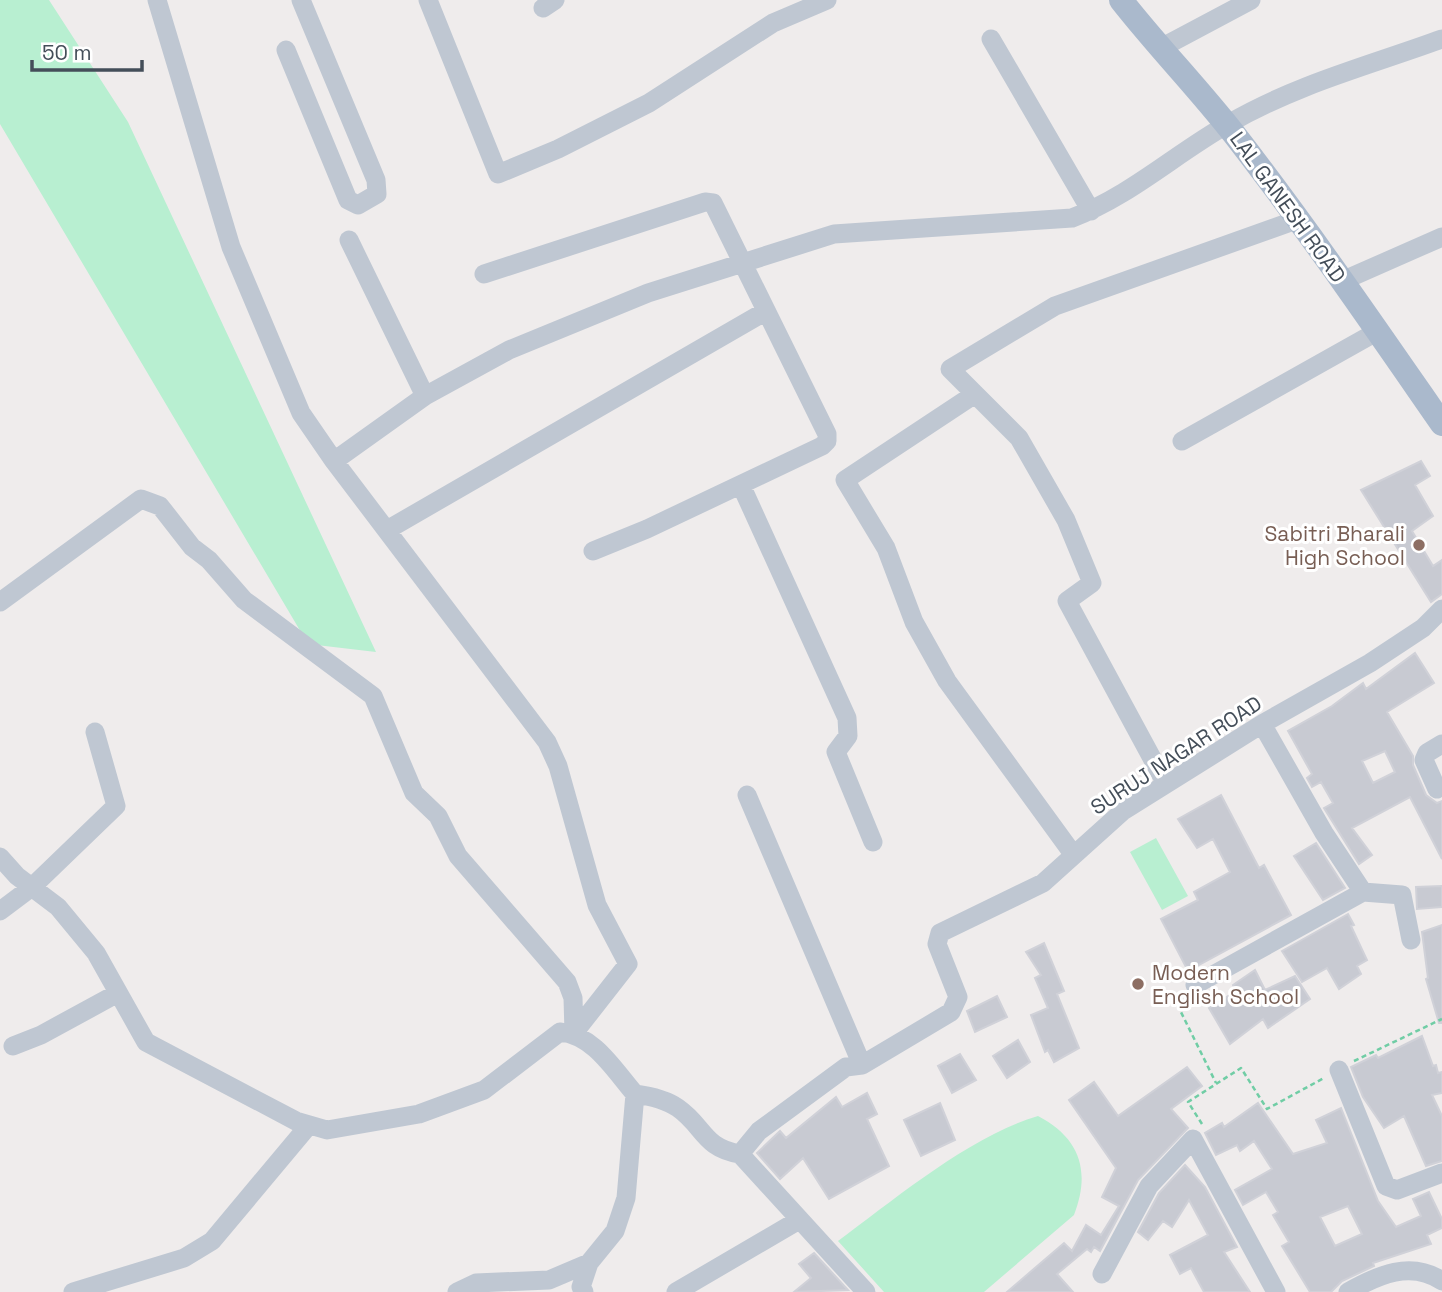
<svg xmlns="http://www.w3.org/2000/svg" width="1442" height="1292" font-family="'Space Grotesk',sans-serif">
  <rect width="100%" height="100%" fill="#efecec"/>
  <path fill="#b8efd1" d="M0 0H49L128 122 376 652 308 644 0 124Z
    M1156 838 1188 896 1162 910 1130 852Z
    M1038 1116C1080 1138 1091 1171 1074 1215L984 1292H884L838 1241C895 1199 970 1136 1038 1116Z"/>
  <path fill="#c8cad2" stroke="#d0d1d8" stroke-width="2" fill-rule="evenodd" d="M1421 461 1430 476 1415 485 1433 516 1412 531 1433 566 1442 560V594L1431 602 1361 490Z
    M1415 653 1434 683 1387 712 1413 756V765L1426 795 1437 803 1442 801V859L1410 797 1352 828 1372 855 1359 864 1324 808 1333 803 1321 782 1312 787 1307 778 1312 774 1288 731 1332 706 1363 683 1366 689ZM1385 751 1395 772 1373 783 1362 761Z
    M1221 795 1259 868 1264 865 1291 915 1188 971 1161 919 1198 900 1194 892 1230 872 1213 839 1197 848 1178 819Z
    M1316 843 1345 888 1323 900 1294 856Z
    M1442 886V907L1417 909 1416 887Z
    M1348 914 1354 925 1351 926 1367 960 1357 966 1361 974 1339 989 1327 968 1302 982 1282 951Z
    M1442 925V1023H1439L1426 979 1428 978 1422 932Z
    M1044 943 1064 991 1057 994 1079 1048 1054 1062 1048 1050 1045 1052 1031 1015 1048 1008 1035 978 1041 975 1026 952Z
    M1255 970 1265 990 1295 976 1310 999 1268 1028 1263 1019 1230 1044 1209 1008 1236 991 1233 985Z
    M997 996 1007 1017 975 1032 967 1011Z
    M1422 1036 1433 1066 1436 1065 1438 1073 1442 1072V1093L1432 1095 1442 1116V1161L1426 1166 1404 1116 1384 1128 1363 1097 1351 1067 1376 1055 1378 1058Z
    M1018 1040 1030 1062 1007 1078 993 1056Z
    M960 1054 976 1080 952 1093 938 1066Z
    M1187 1067 1202 1086 1171 1109 1188 1128 1138 1180 1100 1251 1094 1247 1091 1252 1087 1249 1057 1274 1073 1292H1007L1064 1243 1072 1251 1086 1225 1101 1235 1119 1206 1102 1197 1116 1168 1069 1100 1094 1082 1118 1116Z
    M867 1093 877 1114 867 1119 889 1166 829 1199 803 1158 780 1179 757 1153 780 1131 786 1138 836 1097 842 1107Z
    M940 1103 955 1140 921 1156 904 1120Z
    M1258 1103 1293 1154 1327 1143 1316 1120 1341 1108 1378 1201 1396 1227 1421 1216 1413 1199 1429 1192 1442 1219V1228L1427 1235 1431 1244 1373 1263 1374 1266 1342 1281 1331 1292H1310L1282 1246 1289 1242 1273 1215 1278 1212 1266 1192 1243 1205 1235 1190 1272 1169 1254 1141 1240 1151 1237 1145 1216 1155 1205 1133 1222 1123 1224 1127ZM1348 1206 1362 1234 1335 1246 1320 1217Z
    M1185 1165 1205 1187 1237 1247 1224 1252 1250 1292H1204L1191 1268 1180 1274 1170 1255 1208 1235 1189 1200 1172 1227 1163 1221 1148 1240 1138 1232 1159 1193Z
    M814 1253 848 1290 794 1292 811 1278 799 1264Z"/>
  <g fill="none" stroke-linecap="round" stroke-linejoin="round">
    <path stroke="#70cda5" stroke-width="2.5" stroke-dasharray="5 3.5" stroke-linecap="butt" d="M1182 993 1174 998 1216 1083
      M1354 1061 1442 1019
      M1202 1124 1188 1102 1241 1068 1267 1109 1324 1078"/>
    <path stroke="#bfc7d2" stroke-width="19" d="M157 0 231 247 301 413 334 461 547 742 558 766 597 905 628 964 574 1033
      M428 0 498 174 558 149 649 103 773 23 827 0
      M543 8 555 0
      M991 39 1091 211
      M1159 49 1251 0
      M286 50 348 200 358 205 377 194 376 180 301 0
      M349 240 425 396
      M484 274 705 202 713 203 827 434V441L822 446 647 529 593 551
      M1342 281 1442 237
      M975 394 845 480 886 548 914 622 947 681 1073 854
      M1182 441 1378 331
      M334 461 425 396 509 350 648 293 834 234 1072 218C1130 196 1175 154 1228 124 1297 84 1368 66 1442 39
      M741 485 847 718 848 736 836 752 873 842
      M387 530 766 311
      M0 602 141 499 160 506 192 547 209 560 244 600 373 696 414 793 438 816 458 856 567 982 573 998 574 1033
      M1166 784 1067 601 1092 583 1066 520 1019 438 950 369 1055 306 1299 219
      M1437 789 1424 760 1427 753 1442 744
      M747 795 862 1065
      M0 857 17 876 58 907 96 953 146 1042 296 1121 327 1130 419 1114 484 1090 560 1032C594 1035 614 1070 635 1094L626 1198 615 1231 589 1263 581 1287 584 1292
      M1363 892 1402 895 1411 940
      M0 911 32 887 116 806 95 732
      M1195 985 1363 892 1324 833 1262 724
      M13 1046 41 1035 118 993
      M1339 1070 1386 1186 1397 1190 1442 1173
      M635 1094C650 1096 665 1099 678 1108 704 1126 703 1148 740 1154L866 1292
      M740 1154 759 1131 846 1067 862 1065 951 1012 958 997 937 944 940 933 1043 883 1123 811 1262 724 1370 663 1423 628 1442 609
      M1102 1274 1149 1186 1193 1139 1276 1292
      M73 1292 184 1258 212 1241 309 1125
      M457 1292 476 1283 549 1280 589 1263
      M676 1292 799 1220
      M1348 1292C1378 1275 1411 1260 1442 1281"/>
    <path stroke="#aab9cc" stroke-width="24" d="M1121 0C1157 46 1198 88 1234 134 1307 228 1374 326 1442 424"/>
  </g>
  <g fill="#8d6e63" stroke="#fff" stroke-width="2.5">
    <circle cx="1419" cy="545" r="7"/>
    <circle cx="1138" cy="984" r="7"/>
  </g>
  <g text-anchor="middle" dominant-baseline="central" stroke-width="6" stroke-linejoin="round" paint-order="stroke">
    <g font-size="21" fill="#444e59" stroke="#fff">
      <text transform="translate(1288 207) rotate(54)">LAL GANESH ROAD</text>
      <text transform="translate(1176 755) rotate(-33)">SURUJ NAGAR ROAD</text>
    </g>
    <g font-size="21" fill="#785e54" stroke="#fff" text-anchor="end">
      <text x="1405" y="533">Sabitri Bharali<tspan x="1405" dy="24">High School</tspan></text>
      <text x="1152" y="972" text-anchor="start">Modern<tspan x="1152" dy="24">English School</tspan></text>
    </g>
  </g>
  <path d="M32 60v10h110v-10" fill="none" stroke="#444e59" stroke-width="3.5"/>
  <text x="42" y="60" font-size="21" fill="#444e59" stroke="#ffffff" stroke-width="5" paint-order="stroke">50 m</text>
</svg>
